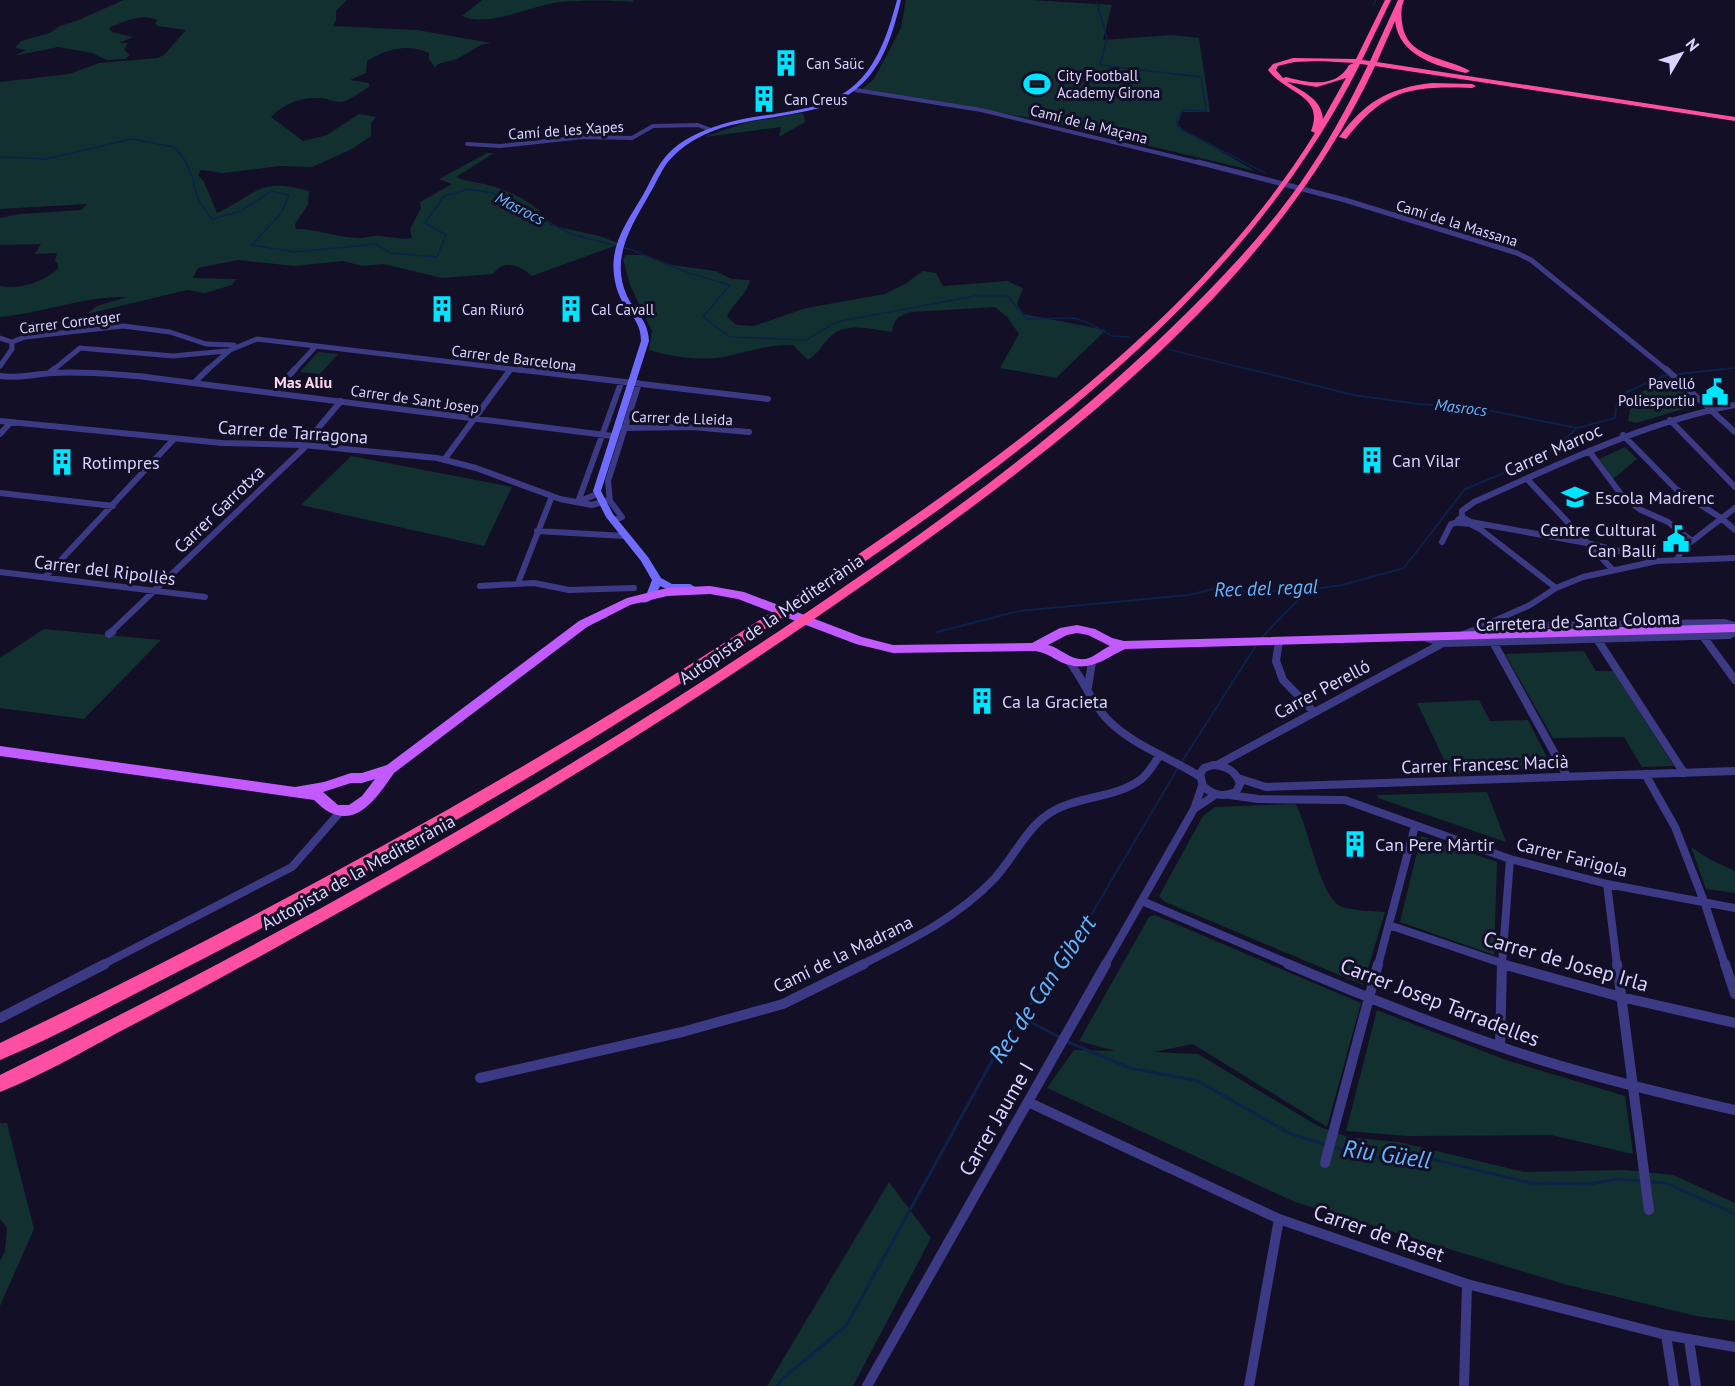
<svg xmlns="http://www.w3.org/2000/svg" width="1735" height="1386" font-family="'PT Sans',sans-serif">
  <rect width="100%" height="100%" fill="#130f26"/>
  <path fill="#12302f" d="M124 0H347L336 11V20L333 26 417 30 491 43 481 45 457 59 438 64 435 68 429 59V53C407 43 387 49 367 61L366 73 350 80 369 83V87C361 91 349 102 340 102 334 102 328 99 322 98 301 97 286 102 271 117L303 141 327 135 359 114 376 117 371 123V136L352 149 312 167 280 166 223 173 201 170 198 175 204 182 217 213C259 193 258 177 309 191L308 205 295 224 296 229C317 229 336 237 356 238 364 239 372 235 380 236 391 237 400 240 412 238L410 229 421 208 420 202 452 184 439 179 487 153H494L456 177C467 182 477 182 488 185 510 191 540 204 550 225L603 237 620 244 532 276C520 266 505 258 493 274L442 278 384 264 362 266 343 261 295 266 238 260 198 268 193 278 236 279 232 285 205 293 187 290 87 314 97 306 127 297C84 296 43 313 0 317V286C19 290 43 282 58 269V264L55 261 57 253 35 254 41 244 0 245V218L20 214 81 210 87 204 0 209V82L69 74 99 63 158 58 165 54 186 30 158 26 155 24 157 20C144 13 124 21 111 27L109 29 112 32 133 37 119 43H128L124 50 130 55 125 59 107 60 92 53 58 47 14 56 26 50 15 48 21 41 50 33 60 26 76 21Z
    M482 0H633L634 2C611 0 584 0 561 2 531 5 491 28 462 16Z
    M906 0H1032L1112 5 1103 40 1172 35 1199 38 1210 112H1182L1177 126 1255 171 1036 119 862 89 874 79 901 28Z
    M803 113 805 122 779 137 781 127 704 137 748 122Z
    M626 255H645L672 265 715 271 732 279 750 280C746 297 733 302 727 317L737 325 754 326 806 308 885 294 905 284 923 271 936 273 943 286 1007 281 1023 288 1017 304 1023 314 1106 330 1056 378 1000 368 1019 334 1007 317 995 307 911 312C898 316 894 319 892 332 874 330 846 321 831 336 822 344 819 353 808 360L793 345C769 344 747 352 724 357 699 361 673 357 649 350L652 331 630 285 623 259Z
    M318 352 338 354 320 374 300 372Z
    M1676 382 1697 405 1636 423 1628 421 1632 398 1645 390Z
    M1625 447 1637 459 1613 479 1599 459Z
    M351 456 512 487 484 546 301 505Z
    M44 629 161 640 84 719 0 708V658Z
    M1584 651 1596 671H1613L1674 766 1642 767 1624 737 1553 738 1505 654Z
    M1479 700 1490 721 1528 720 1553 769 1451 774 1417 703Z
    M1487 792 1506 842 1378 798V795Z
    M1295 804C1309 823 1319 900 1343 907 1356 911 1371 911 1385 912L1363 985 1165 902 1159 896 1203 816 1215 807Z
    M1421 836 1497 862 1494 955 1400 922Z
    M1691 847 1709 859 1735 871V893L1706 889Z
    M1155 915 1361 1003 1327 1127 1193 1044 1154 1052 1198 1054 1318 1126 1347 1137 1399 1142 1524 1172 1624 1170 1673 1175 1735 1203V1321L1696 1316 1564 1284 1295 1202 1047 1088 1074 1050 1115 1051 1079 1041 1149 917Z
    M1377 1010 1506 1060 1625 1096 1633 1154 1551 1135 1407 1136 1346 1131Z
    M0 1123H7L34 1229 0 1306V1261L5 1251 7 1228 0 1219Z
    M889 1182 931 1238 853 1386H767Z"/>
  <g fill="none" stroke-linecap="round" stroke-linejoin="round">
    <path stroke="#0c2248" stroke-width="1.5" d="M1097 3 1107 38 1100 65 1201 77 1206 111 1183 110 1176 121 1182 130 1265 173
      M1373 6 1376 0
      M0 157 46 159 132 139 174 147 183 157 192 176 198 200 212 219 241 211 271 191 289 195 281 213 252 245 295 252 376 244 391 253 437 257 446 235 425 223 444 196 468 189 493 193 571 234 632 250 689 273 730 285 703 317 730 337 806 340 836 322 975 296H1008L1027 319 1074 318 1089 323 1112 336 1130 337
      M1167 349 1255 371
      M1710 371 1735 368"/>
    <path stroke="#0c2248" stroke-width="2" d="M1249 369 1353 395 1418 404 1482 409 1577 428 1615 418 1617 402 1622 394 1663 376 1723 369
      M937 632 1019 611 1189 595 1213 589 1254 592 1308 590 1342 585 1404 568 1465 489 1546 456 1577 428
      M1260 639 1308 590
      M1181 763 1257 644
      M1057 965 1081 932 1178 768"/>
    <path stroke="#0c2248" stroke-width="3" d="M1021 1017 1061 1038
      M1066 1041 1130 1068 1198 1081 1291 1134 1326 1145
      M1332 1146 1352 1153 1384 1158 1407 1153 1530 1183 1589 1184 1617 1179 1641 1181
      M1650 1182 1666 1183 1735 1214
      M778 1386 781 1380 846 1326 998 1050 1059 964"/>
    <path stroke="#3d3a85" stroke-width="4" d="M856 90 981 110 1204 164
      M467 144 500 146 583 137 632 138 653 126 698 125 711 130"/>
    <path stroke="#3d3a85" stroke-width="5" d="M1198 162 1345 200 1517 253 1531 260 1668 371
      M0 338 12 342V349L0 366
      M12 342 25 337 123 326 170 332 206 344 234 345
      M52 371 80 348 173 356 226 351
      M206 371 230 350 257 339 528 371
      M293 371 316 346"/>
    <path stroke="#3d3a85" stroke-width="6" d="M515 369 768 399
      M1666 369 1735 432
      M49 373 54 369
      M0 376C18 379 34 374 52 373 81 371 109 374 138 376L613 436
      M194 383 208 369
      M274 392 295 369
      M1670 420 1735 487
      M0 421 222 443 304 445 437 458 476 468 560 499 592 505 609 500
      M623 428 692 427 749 432
      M0 434 11 422
      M1623 435 1676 489 1721 518 1735 530
      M1589 451 1623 497 1641 510 1668 522 1692 541
      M444 460 510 370
      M1527 479 1613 570
      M0 493 113 506
      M578 502 621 383
      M578 502 597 494
      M1462 517V511L1474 502C1560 464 1642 423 1735 405
      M1462 517 1471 522 1587 543 1656 560
      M1462 517 1458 520 1460 523 1470 524 1480 529 1556 588
      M613 521 622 517 610 501 608 481 639 383
      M537 531 625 536
      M1442 542 1451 524 1459 522
      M1677 560 1682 549 1735 508
      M0 572 205 597
      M45 577 174 439
      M518 583 552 496
      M480 586 534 583 569 590 634 588
      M1485 626 1724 622 1735 625
      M110 633 304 448V445L341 401
      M1467 633 1530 605 1556 588 1583 577 1657 561 1735 558
      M1732 633 1735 631"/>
    <path stroke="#3d3a85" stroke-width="8" d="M109 634 112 632
      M1463 635 1471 632
      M1702 635 1735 680
      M1424 637 1443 643 1729 635 1734 632
      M1597 639 1684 773
      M1279 641 1276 661 1283 680 1313 711
      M1493 642 1567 776
      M1068 660C1083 678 1091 702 1107 719 1132 745 1169 757 1199 776
      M1088 687 1092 662
      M1213 765C1227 766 1236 771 1240 784L1236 792C1223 797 1214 796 1203 786L1200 774 1204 768Z
      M1217 765 1443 643
      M1645 774 1675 827 1705 904 1725 965
      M1238 778 1266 787 1735 771
      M1230 795 1258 799 1345 800 1510 859 1607 884 1735 908
      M1194 809 1215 795
      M1607 884 1617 965
      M1142 901 1292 965
      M1389 925 1507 965
      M102 965 292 867 341 811
      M861 965C909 941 957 918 994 879 1011 861 1024 833 1043 818 1070 795 1113 800 1140 780 1148 775 1154 763 1160 755
      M1105 965 1194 809 1202 786
      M1378 965 1415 826
      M1502 965 1510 859"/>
    <path stroke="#3d3a85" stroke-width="10" d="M1288 964C1361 995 1435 1025 1510 1050 1584 1075 1659 1093 1735 1110
      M1502 964 1621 997 1735 1023
      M1617 964 1649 1210
      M1725 964 1735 994
      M0 1018 105 964
      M1500 1046 1502 964
      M480 1078 682 1032 783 1004 864 964
      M1028 1102 1279 1219 1467 1284 1666 1335 1735 1347
      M1325 1163 1378 964
      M1666 1335 1674 1386
      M1689 1340 1696 1386
      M867 1386 1106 964
      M1249 1386 1279 1219
      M1464 1386 1467 1284"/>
    <path fill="#6f6bff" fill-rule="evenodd" d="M897 0H901C887 60 868 100 802 112 775 118 747 120 721 128 700 135 681 146 667 163 660 173 655 185 649 195 631 227 610 258 627 296 635 313 648 319 649 341L601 491 613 514 648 557 661 578 672 584H690L695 587C686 594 669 591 660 586 656 595 651 605 640 602L638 600 647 593 652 580 641 561 606 517 593 491 641 341C641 323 631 315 622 301 615 289 612 270 614 257 617 234 632 214 643 195 652 179 659 161 673 149 689 135 709 128 730 122 757 115 784 114 811 107 867 93 883 52 897 0Z"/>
    <path fill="#c25bff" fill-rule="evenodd" d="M710 586 744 592 862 637 893 645 1032 643 1060 628 1077 625 1095 629 1112 638 1124 641 1735 624V632L1125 649C1104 659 1091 672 1066 664 1054 660 1049 653 1035 651L893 653 856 644 738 599 710 594 667 596 630 605 587 627 394 773C380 793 359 828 329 812 323 809 319 804 314 800L0 756V746L295 787 324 782 351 773H362L387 765 579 621 627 598 667 588ZM1077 633 1088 635 1110 646C1103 649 1095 656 1089 658 1074 664 1061 648 1048 645L1067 635ZM375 779 362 796 349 805H338L323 792 351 783H362Z"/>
    <path fill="#ff4fa3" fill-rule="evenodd" d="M1385 0H1391L1362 60 1370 61 1398 0H1404C1401 8 1401 13 1402 22 1405 58 1446 57 1470 71L1466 73C1437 66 1399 56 1395 21L1377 62 1735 117V121L1375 66C1272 287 1062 446 866 583 704 697 535 802 363 899 281 945 200 990 117 1033 79 1054 40 1076 0 1092V1075C274 940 543 790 797 619 926 532 1054 441 1166 333 1214 287 1261 238 1299 185 1326 147 1348 106 1368 65L1360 64C1250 284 1047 437 848 573 723 659 595 739 463 816 362 875 259 931 154 984 103 1010 53 1038 0 1060V1043C288 904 567 751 832 572 1006 455 1203 314 1315 133L1311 131C1325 95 1286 94 1268 70L1273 64 1293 58 1356 59ZM1320 61 1354 63 1349 65C1336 89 1308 83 1286 77L1283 78 1276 70 1278 66 1294 62ZM1346 78 1323 119C1321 98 1303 92 1287 82L1317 87Z
      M1432 83 1472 84 1476 86 1472 88C1411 86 1385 89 1346 139L1339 137C1365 102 1388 88 1432 83Z"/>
  </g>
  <defs>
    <symbol id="building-bare" viewBox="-9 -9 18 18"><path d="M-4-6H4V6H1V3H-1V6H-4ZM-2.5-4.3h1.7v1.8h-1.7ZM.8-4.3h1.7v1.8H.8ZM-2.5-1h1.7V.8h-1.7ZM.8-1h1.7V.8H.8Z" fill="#00e5ff" stroke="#130f26" stroke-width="2.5" paint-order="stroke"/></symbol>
    <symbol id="stadium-bare" viewBox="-9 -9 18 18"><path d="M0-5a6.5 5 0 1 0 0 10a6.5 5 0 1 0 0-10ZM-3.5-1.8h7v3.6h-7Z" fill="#00e5ff" stroke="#130f26" stroke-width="2.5" paint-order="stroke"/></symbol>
    <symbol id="civic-bare" viewBox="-9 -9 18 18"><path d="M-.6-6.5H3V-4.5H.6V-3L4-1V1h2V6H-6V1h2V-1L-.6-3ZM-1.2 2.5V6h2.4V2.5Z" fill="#00e5ff" stroke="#130f26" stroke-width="2.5" paint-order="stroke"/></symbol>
    <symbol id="school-bare" viewBox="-9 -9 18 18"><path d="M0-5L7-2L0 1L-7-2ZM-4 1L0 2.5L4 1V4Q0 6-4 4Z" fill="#00e5ff" stroke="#130f26" stroke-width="2.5" paint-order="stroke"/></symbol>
  </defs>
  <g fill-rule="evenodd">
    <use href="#building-bare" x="767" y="44" width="38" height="38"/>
    <use href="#stadium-bare" x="1018" y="65" width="38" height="38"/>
    <use href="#building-bare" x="745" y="80" width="38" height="38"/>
    <use href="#building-bare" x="423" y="290" width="38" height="38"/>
    <use href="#building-bare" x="552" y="290" width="38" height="38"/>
    <use href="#civic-bare" x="1696" y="373" width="38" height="38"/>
    <use href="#building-bare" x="1353" y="441" width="38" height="38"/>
    <use href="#building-bare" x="43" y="443" width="38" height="38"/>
    <use href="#school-bare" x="1556" y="478" width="38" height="38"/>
    <use href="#civic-bare" x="1657" y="520" width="38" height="38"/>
    <use href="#building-bare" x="963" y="682" width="38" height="38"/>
    <use href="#building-bare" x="1336" y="825" width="38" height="38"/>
  </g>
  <g text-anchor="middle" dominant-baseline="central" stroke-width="6" stroke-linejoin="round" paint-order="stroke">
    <g font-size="15" fill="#d9d4ff" stroke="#130f26" text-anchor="start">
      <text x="806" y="63">Can Saüc</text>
      <text x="1057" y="75">City Football<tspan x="1057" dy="17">Academy Girona</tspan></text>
      <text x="784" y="99">Can Creus</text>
      <text x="462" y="309">Can Riuró</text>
      <text x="591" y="309">Cal Cavall</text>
      <text x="1695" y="383" text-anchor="end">Pavelló<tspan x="1695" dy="17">Poliesportiu</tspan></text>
    </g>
    <g font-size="15" fill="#d9d4ff" stroke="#130f26">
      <text transform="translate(1089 124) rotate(14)">Camí de la Maçana</text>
      <text transform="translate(566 130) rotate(-4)">Camí de les Xapes</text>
      <text transform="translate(1457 223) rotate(17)">Camí de la Massana</text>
      <text transform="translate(70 322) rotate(-7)">Carrer Corretger</text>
      <text transform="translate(514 358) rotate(7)">Carrer de Barcelona</text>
      <text transform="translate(415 399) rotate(8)">Carrer de Sant Josep</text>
      <text transform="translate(682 418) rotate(2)">Carrer de Lleida</text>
    </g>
    <g font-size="16" font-style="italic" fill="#62b6ff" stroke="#130f26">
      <text transform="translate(520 208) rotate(27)">Masrocs</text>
      <text transform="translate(1461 407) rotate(7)">Masrocs</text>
    </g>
    <g font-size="16" font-weight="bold" fill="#ffd6f0" stroke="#130f26">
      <text x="303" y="382">Mas Aliu</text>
    </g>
    <g font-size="18" fill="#d9d4ff" stroke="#130f26">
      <text transform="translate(293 432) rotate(4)">Carrer de Tarragona</text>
      <text transform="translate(1553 450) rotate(-24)">Carrer Marroc</text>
      <text transform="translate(219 509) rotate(-44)">Carrer Garrotxa</text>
      <text transform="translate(105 570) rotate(7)">Carrer del Ripollès</text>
      <text transform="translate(771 619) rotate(-34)">Autopista de la Mediterrània</text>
      <text transform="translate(1578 621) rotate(-2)">Carretera de Santa Coloma</text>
      <text transform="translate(1322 689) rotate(-28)">Carrer Perelló</text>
      <text transform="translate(1485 764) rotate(-2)">Carrer Francesc Macià</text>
      <text transform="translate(1572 857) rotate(14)">Carrer Farigola</text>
      <text transform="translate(358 872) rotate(-29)">Autopista de la Mediterrània</text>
      <text transform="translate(843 954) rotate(-26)">Camí de la Madrana</text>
    </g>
    <g font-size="18" fill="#d9d4ff" stroke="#130f26" text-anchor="start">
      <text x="1392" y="460">Can Vilar</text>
      <text x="82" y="462">Rotimpres</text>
      <text x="1595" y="497">Escola Madrenc</text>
      <text x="1656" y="529" text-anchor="end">Centre Cultural<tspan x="1656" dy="21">Can Ballí</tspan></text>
      <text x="1002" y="701">Ca la Gracieta</text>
      <text x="1375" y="844">Can Pere Màrtir</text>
    </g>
    <g font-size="20" font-style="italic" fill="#62b6ff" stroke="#130f26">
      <text transform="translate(1266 588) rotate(-2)">Rec del regal</text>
    </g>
    <g font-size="21" fill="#d9d4ff" stroke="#130f26">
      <text transform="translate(1566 961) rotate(16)">Carrer de Josep Irla</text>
      <text transform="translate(1440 1002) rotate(21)">Carrer Josep Tarradelles</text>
      <text transform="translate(996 1119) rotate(-60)">Carrer Jaume I</text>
      <text transform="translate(1379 1233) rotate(19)">Carrer de Raset</text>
    </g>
    <g font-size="24" font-style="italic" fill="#62b6ff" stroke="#130f26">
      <text transform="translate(1042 989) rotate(-56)">Rec de Can Gibert</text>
      <text transform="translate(1387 1154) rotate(8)">Riu Güell</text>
    </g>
  </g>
  <g transform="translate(1681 54) rotate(51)" stroke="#130f26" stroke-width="4.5" paint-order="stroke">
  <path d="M0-4.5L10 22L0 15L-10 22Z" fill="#d9d4ff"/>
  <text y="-9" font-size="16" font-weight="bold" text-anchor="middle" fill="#d9d4ff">N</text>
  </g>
</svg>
